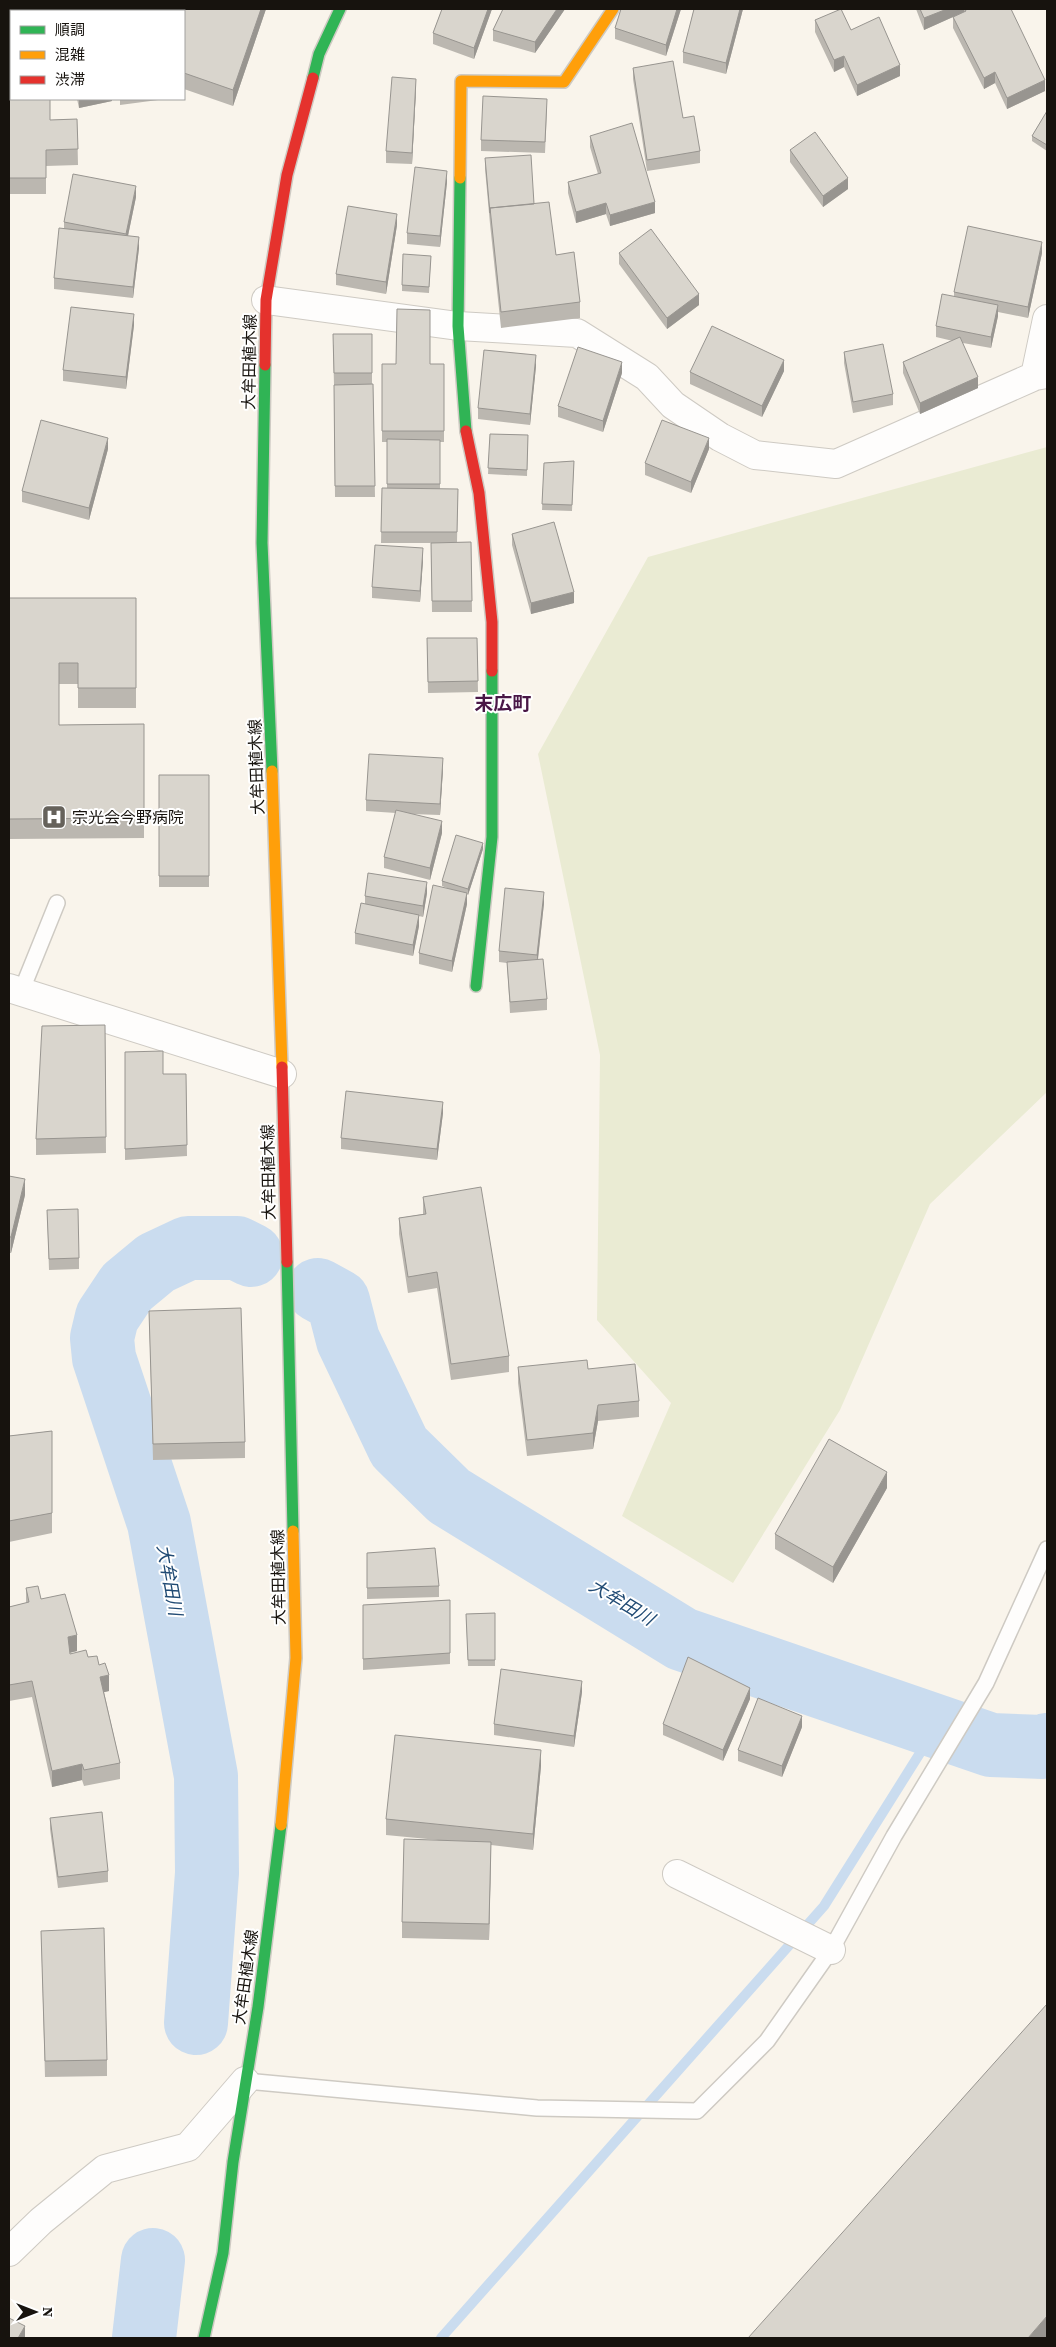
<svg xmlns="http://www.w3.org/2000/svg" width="1056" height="2347" font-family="'Source Serif 4','Noto Sans JP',serif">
  <rect width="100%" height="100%" fill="#f9f4eb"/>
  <path fill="#eaebd3" d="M1047 447V1092L930 1204 840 1410 733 1583 622 1516 671 1403 597 1320 600 1055 538 754 648 557Z"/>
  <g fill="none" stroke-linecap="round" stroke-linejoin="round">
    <path stroke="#cadcef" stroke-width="10" d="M441 2338 824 1906 937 1726"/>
    <path stroke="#cadcef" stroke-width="64" d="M318 1290 338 1301 348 1340 399 1447 449 1496 682 1639 991 1745 1043 1747 1047 1745
      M196 2023 207 1873 206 1776 159 1523 104 1358 102 1338 107 1317 127 1287 156 1263 188 1248H237L251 1255
      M144 2338 153 2260"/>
    <defs>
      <path id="lane" d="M21 992 57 903
        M245 2081 537 2108 697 2111 767 2041 831 1950 894 1836 986 1683 1047 1549"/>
      <path id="street" d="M27 11 31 9
        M266 300 458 326 577 333 647 377 673 405 720 437 755 455 836 464 1035 376 1047 374
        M1035 376 1047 319
        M9 988 282 1074
        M677 1874 831 1950
        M9 2252 41 2221 105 2169 188 2147 245 2081"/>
      <path id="fast" d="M313 78 319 54 340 9
        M460 178 458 326 466 431
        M265 365 262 543 272 771
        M476 986 492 837V671
        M287 1262 293 1531
        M204 2338 223 2253 233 2162 258 2007 281 1825"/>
      <path id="slow" d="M460 178 461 81 564 82 613 9
        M272 771 282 1067
        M281 1825 296 1658 293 1531"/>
      <path id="jam" d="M265 365 266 300 287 175 313 78
        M466 431 479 493 492 622V671
        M282 1067 287 1262"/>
    </defs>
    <use href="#lane" stroke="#cecac3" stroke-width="18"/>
    <use href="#street" stroke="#cecac3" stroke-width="30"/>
    <use href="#fast" stroke="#cecac3" stroke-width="14"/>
    <use href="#slow" stroke="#cecac3" stroke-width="14"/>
    <use href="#jam" stroke="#cecac3" stroke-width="14"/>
    <use href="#lane" stroke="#fefdfc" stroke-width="15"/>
    <use href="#street" stroke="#fefdfc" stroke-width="28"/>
    <use href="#fast" stroke="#30b455" stroke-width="11"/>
    <use href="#slow" stroke="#ff9f0a" stroke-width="11"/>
    <use href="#jam" stroke="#e5322d" stroke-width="11"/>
  </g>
  <path fill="#bbb7b0" d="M181 9H266L233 106 184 89V11Z
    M442 9H492L474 59 433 44V33Z
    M503 9H565L535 53 493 41V30Z
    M621 9H681L666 56 615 39V28Z
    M694 9H743L726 74 683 63V52Z
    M916 9H1011L1045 91 1007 109 995 83 984 89 953 28V17L924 30Z
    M815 20 900 76 857 96 844 67 834 72 815 32Z
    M633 68 683 118 700 151V163L647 171 633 79Z
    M9 81 50 120 77 119 78 165 46 166V194H9Z
    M416 90 412 164 386 163V151Z
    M77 99H112V101L79 108Z
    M120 99H158V100L120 105Z
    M547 110 545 153 481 151V140Z
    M1047 111V151L1032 141V136Z
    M590 136 655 213 610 226 606 214 576 223 568 193V182L598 174 590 147Z
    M790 150 848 189 823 207 790 162Z
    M485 158 534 204 556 255 580 302V318L501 328 490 224 485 169Z
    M447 182 440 247 407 244V233Z
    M136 197 128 236 139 248 133 298 54 289V278L64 229V222Z
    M397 225 386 294 336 285V274Z
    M619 253 699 305 667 329 619 264Z
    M1042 253 1028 318 998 312V316L991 348 963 343 978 388 920 414 903 373V362L953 341 936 337V326L954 296V292Z
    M431 256 429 293 402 291V285Z
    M134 325 126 389 63 381V370Z
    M372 334V384L334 385 333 345Z
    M844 352 893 394V405L853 413 844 363Z
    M382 364H444V442H440V489H458L457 542H471L472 612H432L431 543H381L382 488H387V442H382Z
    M536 366 530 425 478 419V408Z
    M784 371 762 417 690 384V372Z
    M622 373 603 432 558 417V406Z
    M373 384 375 497H335L334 385Z
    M490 434 528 435 527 476 488 474Z
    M108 449 89 520 22 502V491Z
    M709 449 691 493 645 475V463Z
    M574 461 572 511 542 510 544 463Z
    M512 534 574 603 531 614 512 545Z
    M423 560 420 602 372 598V587Z
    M9 598H136V708H78V684H59V725L144 724V838L9 839Z
    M427 638H477L478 692 428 693Z
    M443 769 440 815 411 814 442 833 430 880 384 868V857L396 813 366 811V800Z
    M159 775H209V887H159Z
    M483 849 468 895 467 894V904L452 972 419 964V953L452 890 442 886V881Z
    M427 893 423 917 419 916V926L413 956 355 944V933L365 904V896Z
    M544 903 538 960 547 999V1010L510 1013 507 963 499 962V951Z
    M105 1025 106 1153 36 1155V1139Z
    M125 1052 163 1074H186L187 1156 125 1160Z
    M443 1113 437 1160 341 1149V1138Z
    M9 1176 25 1195 11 1253H9Z
    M423 1197 509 1356V1372L451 1380 437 1288 408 1293 399 1234V1218L423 1214Z
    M47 1210 79 1258V1269L49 1270Z
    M149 1311 245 1442V1458L153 1460Z
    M518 1367 588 1369 639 1401V1417L598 1421 593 1449 527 1456 518 1383Z
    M52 1431V1533L9 1542V1436Z
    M887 1488 833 1583 775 1549V1534Z
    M367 1553 439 1586V1597L367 1599Z
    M26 1588 41 1599 77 1651 70 1653V1654L88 1657 99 1665 109 1691 104 1692 120 1763V1779L84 1786 82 1780 52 1787 32 1697 9 1701V1607L26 1603Z
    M450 1600V1664L363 1670V1605Z
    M495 1613V1666H468L466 1614Z
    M582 1692 574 1747 494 1735V1724Z
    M750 1699 723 1761 663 1735V1724Z
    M802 1727 782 1777 738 1761V1750Z
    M541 1766 533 1850 491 1845 489 1940 402 1938V1922L438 1840 386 1835V1819Z
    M50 1818 108 1871V1882L58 1888 50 1829Z
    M41 1931 107 2060V2076L45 2077Z"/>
  <path fill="#989590" d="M136 9H155L149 11H136Z
    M261 9H266L233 106V90Z
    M488 9H492L474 59V48Z
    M557 9H565L535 53V42Z
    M677 9H681L666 56V45Z
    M740 9H743L726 74V63Z
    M947 9H964V12L924 30V18Z
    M844 56V67L834 72V60Z
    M11 58V69L9 71V60Z
    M900 65V76L857 96V85Z
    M995 72V83L984 89V78Z
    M416 79V90L412 164V153Z
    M1045 80V91L1007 109V98Z
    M79 99H112V101L79 108Z
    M447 171V182L440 247V236Z
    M848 178V189L823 207V196Z
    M136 186V197L126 245V234Z
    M655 202V213L610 226V215Z
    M606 203V214L576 223V212Z
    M397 214V225L386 294V282Z
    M139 237V248L133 298V287Z
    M1042 242V253L1028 318V307Z
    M699 294V305L667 329V318Z
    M998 305V316L991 348V337Z
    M134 314V325L126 389V377Z
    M536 355V366L530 425V414Z
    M784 360V371L762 417V406Z
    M622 362V373L603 432V421Z
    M978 377V388L920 414V403Z
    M108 438V449L89 520V508Z
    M709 438V449L691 493V482Z
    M423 548V560L420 602V591Z
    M574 592V603L531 614V603Z
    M443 758V769L440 815V804Z
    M442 821V833L430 880V868Z
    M483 843V849L468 895V889Z
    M427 882V893L423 917V906Z
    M544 892V903L537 966V955Z
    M467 893V904L452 972V961Z
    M419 915V926L413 956V945Z
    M443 1102V1113L437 1160V1149Z
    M25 1179V1195L11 1253V1237Z
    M598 1405V1421L593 1449V1433Z
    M887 1472V1488L833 1583V1567Z
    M77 1635V1651L68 1653V1637Z
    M109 1675V1691L100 1693V1677Z
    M582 1681V1692L574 1747V1736Z
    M750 1688V1699L723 1761V1750Z
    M802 1716V1727L782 1777V1766Z
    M541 1750V1766L533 1850V1834Z
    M82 1764V1780L52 1787V1771Z
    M491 1842V1858L489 1940V1924Z
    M1047 2316V2337L1046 2338H1028Z
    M25 2326V2337L24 2338H18Z"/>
  <path fill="#d9d5cd" stroke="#989590" d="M48 9H78L80 11H44Z
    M181 9H261L233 90 184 73V11H180Z
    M442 9H488L474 48 433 33Z
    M503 9H557L535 42 493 30Z
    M621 9H677L666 45 615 28Z
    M694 9H740L726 63 683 52Z
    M841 9 851 30 879 17 900 65 857 85 844 56 834 60 815 20Z
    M920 9H947L924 18Z
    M965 9H1011L1045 80 1007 98 995 72 984 78 953 17 966 11Z
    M11 19V58L9 60V21Z
    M673 61 683 118 694 116 700 151 647 160 633 68Z
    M392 77 416 79 412 153 386 151Z
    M11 80V99H50V120L77 119 78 149 46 150V178H9V81Z
    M483 96 547 99 545 142 481 140Z
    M1047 111V145L1032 136Z
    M632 123 655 202 610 215 606 203 576 212 568 182 601 173 590 136Z
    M815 132 848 178 823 196 790 150Z
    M531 155 534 204 490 208V213L485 158Z
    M415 167 447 171 440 236 407 233Z
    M73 174 136 186 126 234 64 222Z
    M549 202 556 255 574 252 580 302 501 312 490 208Z
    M348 206 397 214 386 282 336 274Z
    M968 226 1042 242 1028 307 954 292Z
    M59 228 139 237 133 287 54 278Z
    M651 229 699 294 667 318 619 253Z
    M403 254 431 256 429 287 402 285Z
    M942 294 998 305 991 337 936 326Z
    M71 307 134 314 126 377 63 370Z
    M397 309 430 310V364H444V431H382V364H396Z
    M712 326 784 360 762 406 690 372Z
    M333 334H372V373H334Z
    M960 337 978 377 920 403 903 362Z
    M883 344 893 394 853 402 844 352Z
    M578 347 622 362 603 421 558 406Z
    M484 350 536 355 530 414 478 408Z
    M373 384 375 486H335L334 385Z
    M41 420 108 438 89 508 22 491Z
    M662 420 709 438 691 482 645 463Z
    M490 434 528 435 527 470 488 468Z
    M387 439 440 440V484H387Z
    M574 461 572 505 542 504 544 463Z
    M382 488 458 489 457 532H381Z
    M554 522 574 592 531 603 512 534Z
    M471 542 472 601H432L431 543Z
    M375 545 423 548 420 591 372 587Z
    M9 598H136V688H78V663H59V725L144 724V818L9 819Z
    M427 638H477L478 681 428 682Z
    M369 754 443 758 440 804 366 800Z
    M159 775H209V876H159Z
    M396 810 442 821 430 868 384 857Z
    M456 835 483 843 468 889 442 881Z
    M368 873 427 882 423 906 365 896Z
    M433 885 467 893 452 961 419 953Z
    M505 888 544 892 537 955 499 951Z
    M361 903 419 915 413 945 355 933Z
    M543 959 547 999 510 1002 507 962Z
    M105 1025 106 1137 36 1139 42 1026Z
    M163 1051V1074H186L187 1145 125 1149V1052Z
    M346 1091 443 1102 437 1149 341 1138Z
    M9 1176 25 1179 11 1237H9Z
    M481 1187 509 1356 451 1364 437 1272 408 1277 399 1218 426 1214 423 1197Z
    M78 1209 79 1258 49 1259 47 1210Z
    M241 1308 245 1442 153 1444 149 1311Z
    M587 1360 588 1369 635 1364 639 1401 598 1405 593 1433 527 1440 518 1367Z
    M52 1431V1513L9 1521V1436Z
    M829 1439 887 1472 833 1567 775 1534Z
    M435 1548 439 1586 367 1588V1553Z
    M38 1586 41 1599 65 1594 77 1635 68 1637 70 1654 86 1650 88 1657 97 1656 99 1665 105 1663 109 1675 100 1677 120 1763 84 1770 82 1764 52 1771 32 1681 9 1685V1607L29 1602 26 1588Z
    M450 1600V1653L363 1659V1605Z
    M495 1613V1660H468L466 1614Z
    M688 1657 750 1688 723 1750 663 1724Z
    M501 1669 582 1681 574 1736 494 1724Z
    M758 1698 802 1716 782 1766 738 1750Z
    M395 1735 541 1750 533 1834 386 1819Z
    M102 1812 108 1871 58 1877 50 1818Z
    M404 1839 491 1842 489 1924 402 1922Z
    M104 1928 107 2060 45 2061 41 1931Z
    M1047 2004V2316L1028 2338H748Z
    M9 2318 25 2326 18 2338H9Z"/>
  <defs>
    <symbol id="hospital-square" viewBox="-11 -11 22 22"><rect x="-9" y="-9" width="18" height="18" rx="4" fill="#66625b" stroke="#fff"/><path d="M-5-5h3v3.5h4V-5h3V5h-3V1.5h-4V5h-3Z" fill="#fff"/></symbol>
  </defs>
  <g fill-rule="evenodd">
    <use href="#hospital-square" x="40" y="803" width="28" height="28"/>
  </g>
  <g text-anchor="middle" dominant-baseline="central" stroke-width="4" stroke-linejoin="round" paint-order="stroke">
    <g font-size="16" fill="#17130e" stroke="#fff">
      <text transform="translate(249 362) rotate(-89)">大牟田植木線</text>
      <text transform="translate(256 767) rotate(-92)">大牟田植木線</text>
      <text transform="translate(268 1172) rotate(-91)">大牟田植木線</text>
      <text transform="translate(278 1577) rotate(-91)">大牟田植木線</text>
      <text transform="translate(245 1977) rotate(-82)">大牟田植木線</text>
    </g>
    <g font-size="16" fill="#17130e" stroke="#fff" text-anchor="start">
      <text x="72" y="817">宗光会今野病院</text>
    </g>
    <g font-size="18" font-style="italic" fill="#214b74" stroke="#fff">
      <text transform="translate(170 1580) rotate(80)">大牟田川</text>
      <text transform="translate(622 1602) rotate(31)">大牟田川</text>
    </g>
    <g font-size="19" font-weight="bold" fill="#491746" stroke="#fff">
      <text x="503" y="703">末広町</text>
    </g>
  </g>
  <rect width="1056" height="2347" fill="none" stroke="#17130e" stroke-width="20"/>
  <rect x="10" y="10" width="175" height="90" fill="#ffffff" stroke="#a2a19f"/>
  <rect x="20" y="26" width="25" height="8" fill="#30b455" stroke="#a2a19f"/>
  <text x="55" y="35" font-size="15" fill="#17130e">順調</text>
  <rect x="20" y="51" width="25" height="8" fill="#ff9f0a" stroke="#a2a19f"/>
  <text x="55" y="60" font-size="15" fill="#17130e">混雑</text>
  <rect x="20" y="76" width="25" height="8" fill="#e5322d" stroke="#a2a19f"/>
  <text x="55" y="85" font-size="15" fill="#17130e">渋滞</text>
  <g transform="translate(35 2312) rotate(90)" stroke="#ffffff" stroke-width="4" paint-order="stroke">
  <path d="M0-4L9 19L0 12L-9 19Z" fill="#17130e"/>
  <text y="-8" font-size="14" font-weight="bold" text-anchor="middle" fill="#17130e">N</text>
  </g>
</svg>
